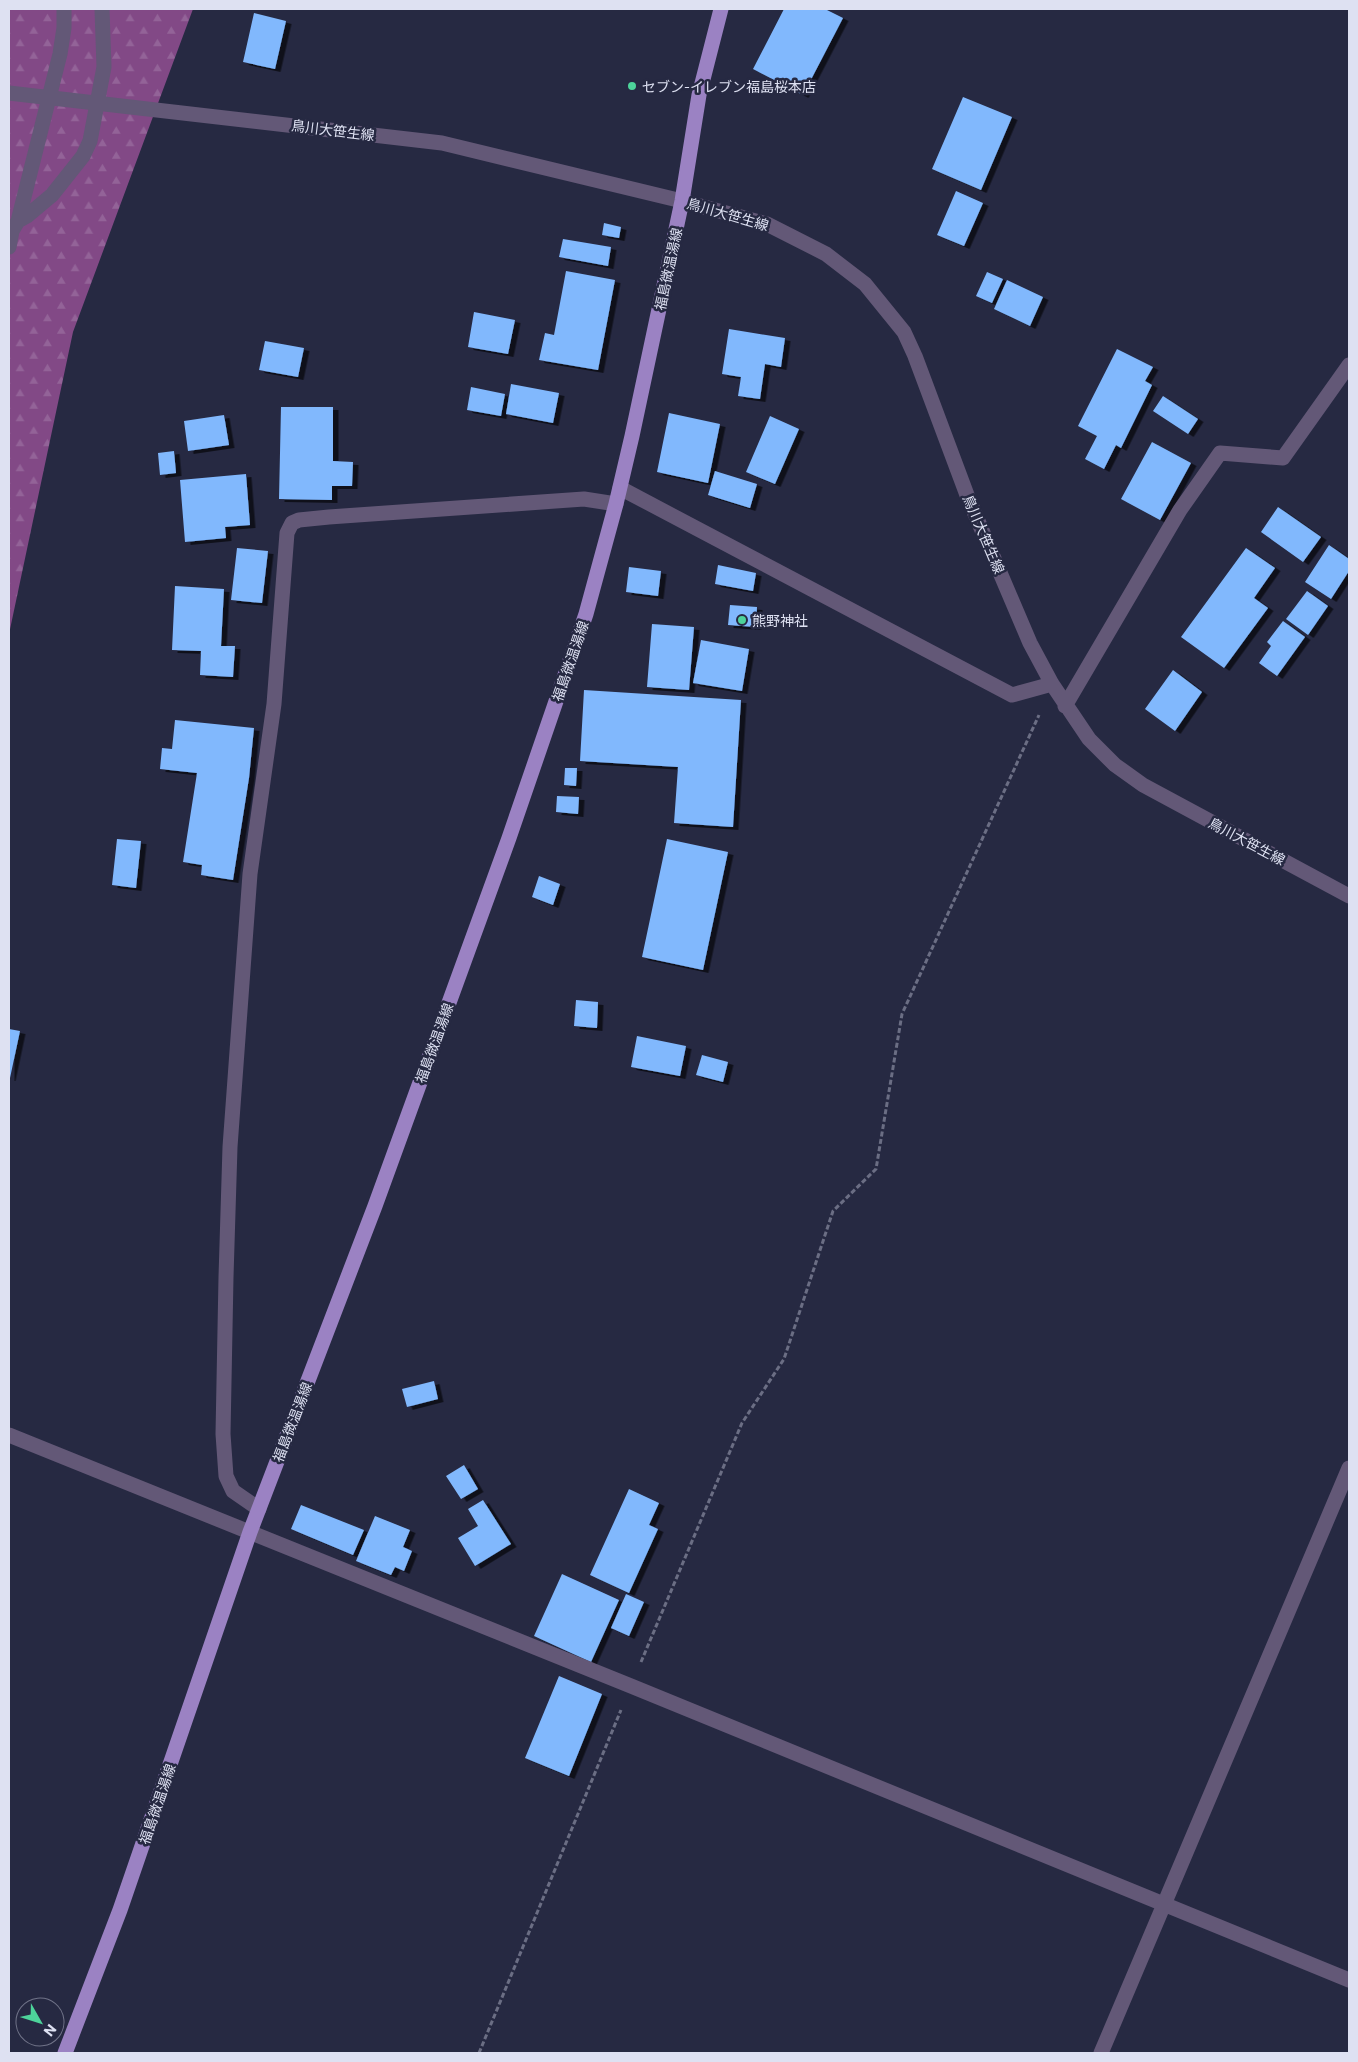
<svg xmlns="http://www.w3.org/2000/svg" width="1358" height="2062" font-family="Commissioner,'Noto Sans JP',sans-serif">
  <defs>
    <pattern id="forest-firs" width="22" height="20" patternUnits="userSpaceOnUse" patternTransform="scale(1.25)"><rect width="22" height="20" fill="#824986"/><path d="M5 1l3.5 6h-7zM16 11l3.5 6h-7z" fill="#936398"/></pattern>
    <filter id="shadow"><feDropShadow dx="5.5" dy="3" stdDeviation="0" flood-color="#0009"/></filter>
  </defs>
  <rect width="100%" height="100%" fill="#262942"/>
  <path fill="url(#forest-firs)" d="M9 9H193L73 332 9 634Z"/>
  <path fill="#81b8fd" filter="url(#shadow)" d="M784 9H825L843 18 803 95 753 69Z
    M254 13 286 21 275 69 243 62Z
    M963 97 1012 117 981 190 932 169Z
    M956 191 983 203 964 246 937 235Z
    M604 223 621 227 619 238 602 235Z
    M563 239 611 247 608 266 559 257Z
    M566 271 615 280 598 370 539 360 545 333 554 335Z
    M987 272 1003 279 992 303 976 296Z
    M1007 280 1043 297 1030 326 994 309Z
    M474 312 515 320 508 354 468 347Z
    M729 329 785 338 781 367 765 364 760 399 738 396 741 377 722 374Z
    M265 341 304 348 298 377 259 370Z
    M1117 349 1153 367 1145 381 1152 385 1121 448 1116 445 1104 469 1085 459 1097 436 1078 426Z
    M511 384 559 393 553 423 506 414Z
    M471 387 505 394 501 416 467 410Z
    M1163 396 1198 419 1188 434 1153 411Z
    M281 407H333V461L353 462 352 486H332V500L279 499Z
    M669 413 720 424 708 483 657 472Z
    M224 415 229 445 188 451 184 421Z
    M770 416 799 429 775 484 746 472Z
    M1152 442 1191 463 1160 520 1121 499Z
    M174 451 176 473 160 475 158 453Z
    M715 471 757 484 750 508 708 495Z
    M246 474 250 525 225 527 226 538 185 542 180 480Z
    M1278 507 1321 537 1303 562 1261 532Z
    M1329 545 1349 559V571L1331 599 1305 582Z
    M237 548 268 551 262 603 231 600Z
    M1246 548 1275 568 1254 598 1268 608 1224 668 1181 637Z
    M718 565 756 573 753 591 715 584Z
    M629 567 661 571 658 596 626 592Z
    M175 586 224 589 221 646H235L233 677 200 675 201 651 172 650Z
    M1307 591 1328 606 1308 635 1286 619Z
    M730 605 757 607 756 627 728 625Z
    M1283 621 1305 637 1277 676 1259 663 1271 646 1267 642Z
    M652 624 694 627 689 690 647 687Z
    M701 640 749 649 742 691 693 683Z
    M1173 670 1202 692 1175 731 1145 709Z
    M584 690 741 700 733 827 674 823 678 767 580 761Z
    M175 720 254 728 249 778 233 880 201 875 202 865 183 862 197 773 160 769 162 748 172 749Z
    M565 768H577L576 786 564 785Z
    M557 796 579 797 578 814 556 812Z
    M117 839 141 841 136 888 112 885Z
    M667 839 728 852 703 970 642 957Z
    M539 876 560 884 553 905 532 897Z
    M576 1000 598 1002 597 1028 574 1026Z
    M9 1029 20 1031 10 1078H9Z
    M637 1036 686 1046 680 1076 631 1067Z
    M702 1055 728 1062 723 1082 696 1075Z
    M434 1381 438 1399 407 1407 402 1389Z
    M464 1465 478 1489 461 1499 446 1476Z
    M629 1489 659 1503 649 1525 658 1529 629 1593 590 1575Z
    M483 1500 511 1544 475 1566 458 1538 478 1526 468 1509Z
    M301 1505 364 1530 353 1555 291 1529Z
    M375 1516 410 1530 403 1547 412 1551 404 1571 395 1567 391 1575 356 1561Z
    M562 1574 619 1600 591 1662 534 1636Z
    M626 1594 644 1602 629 1636 611 1628Z
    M559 1676 602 1694 569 1776 525 1758Z"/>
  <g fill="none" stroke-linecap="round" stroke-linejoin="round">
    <path stroke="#6b6e84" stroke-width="3" stroke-dasharray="5 2.5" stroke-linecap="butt" d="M641 1662 742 1423 784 1359 833 1211 876 1169 902 1014 1039 715
      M479 2053 621 1710"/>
    <path stroke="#635877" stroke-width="15" d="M9 93 442 143 682 201 767 224 826 254 865 284 904 332 915 356 967 495 1030 643 1052 684 1089 739 1115 765 1143 785 1349 896
      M18 221 60 54 64 28V9
      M9 247 12 231 18 221 27 216 52 195 83 156 90 141 104 67 102 9
      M620 488 1012 695 1052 684
      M1065 706 1180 510 1220 453 1283 458 1349 365
      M9 1435 631 1686 1349 1980
      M259 1509 233 1491 226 1476 223 1434 226 1277 230 1147 250 874 274 704 287 533 292 523 299 520 329 517 584 499 616 504
      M1101 2053 1349 1468"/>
    <path stroke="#9b82c3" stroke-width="15" d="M65 2053 120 1910 250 1532 375 1206 509 838 586 614 616 504 632 436 682 201 699 95 721 9"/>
  </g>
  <g fill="#4dd39a" stroke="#262942" stroke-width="2">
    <circle cx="632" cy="86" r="5"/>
    <circle cx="742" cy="620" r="5"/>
  </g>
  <g text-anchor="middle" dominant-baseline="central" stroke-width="5" stroke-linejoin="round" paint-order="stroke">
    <g font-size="14" fill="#dee1f2" stroke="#262942" text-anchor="start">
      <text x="642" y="86">セブン-イレブン福島桜本店</text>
      <text x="752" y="620">熊野神社</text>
    </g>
    <g font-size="14" fill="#dee1f2" stroke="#262942">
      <text transform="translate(333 130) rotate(7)">鳥川大笹生線</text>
      <text transform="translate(728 214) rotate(16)">鳥川大笹生線</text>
      <text transform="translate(668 269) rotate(-78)">福島微温湯線</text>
      <text transform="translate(984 534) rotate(67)">鳥川大笹生線</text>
      <text transform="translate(570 661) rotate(-71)">福島微温湯線</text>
      <text transform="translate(1247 841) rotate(28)">鳥川大笹生線</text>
      <text transform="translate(434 1043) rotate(-70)">福島微温湯線</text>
      <text transform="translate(292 1422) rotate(-69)">福島微温湯線</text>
      <text transform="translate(157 1804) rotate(-71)">福島微温湯線</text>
    </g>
  </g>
  <rect width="1358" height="2062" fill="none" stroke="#dee1f2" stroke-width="20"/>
  <g transform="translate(40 2022) rotate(129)"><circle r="24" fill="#262942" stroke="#707388"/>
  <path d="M0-4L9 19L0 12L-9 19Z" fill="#4dd39a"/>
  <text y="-8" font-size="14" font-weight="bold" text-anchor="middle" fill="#dee1f2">N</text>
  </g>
</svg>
